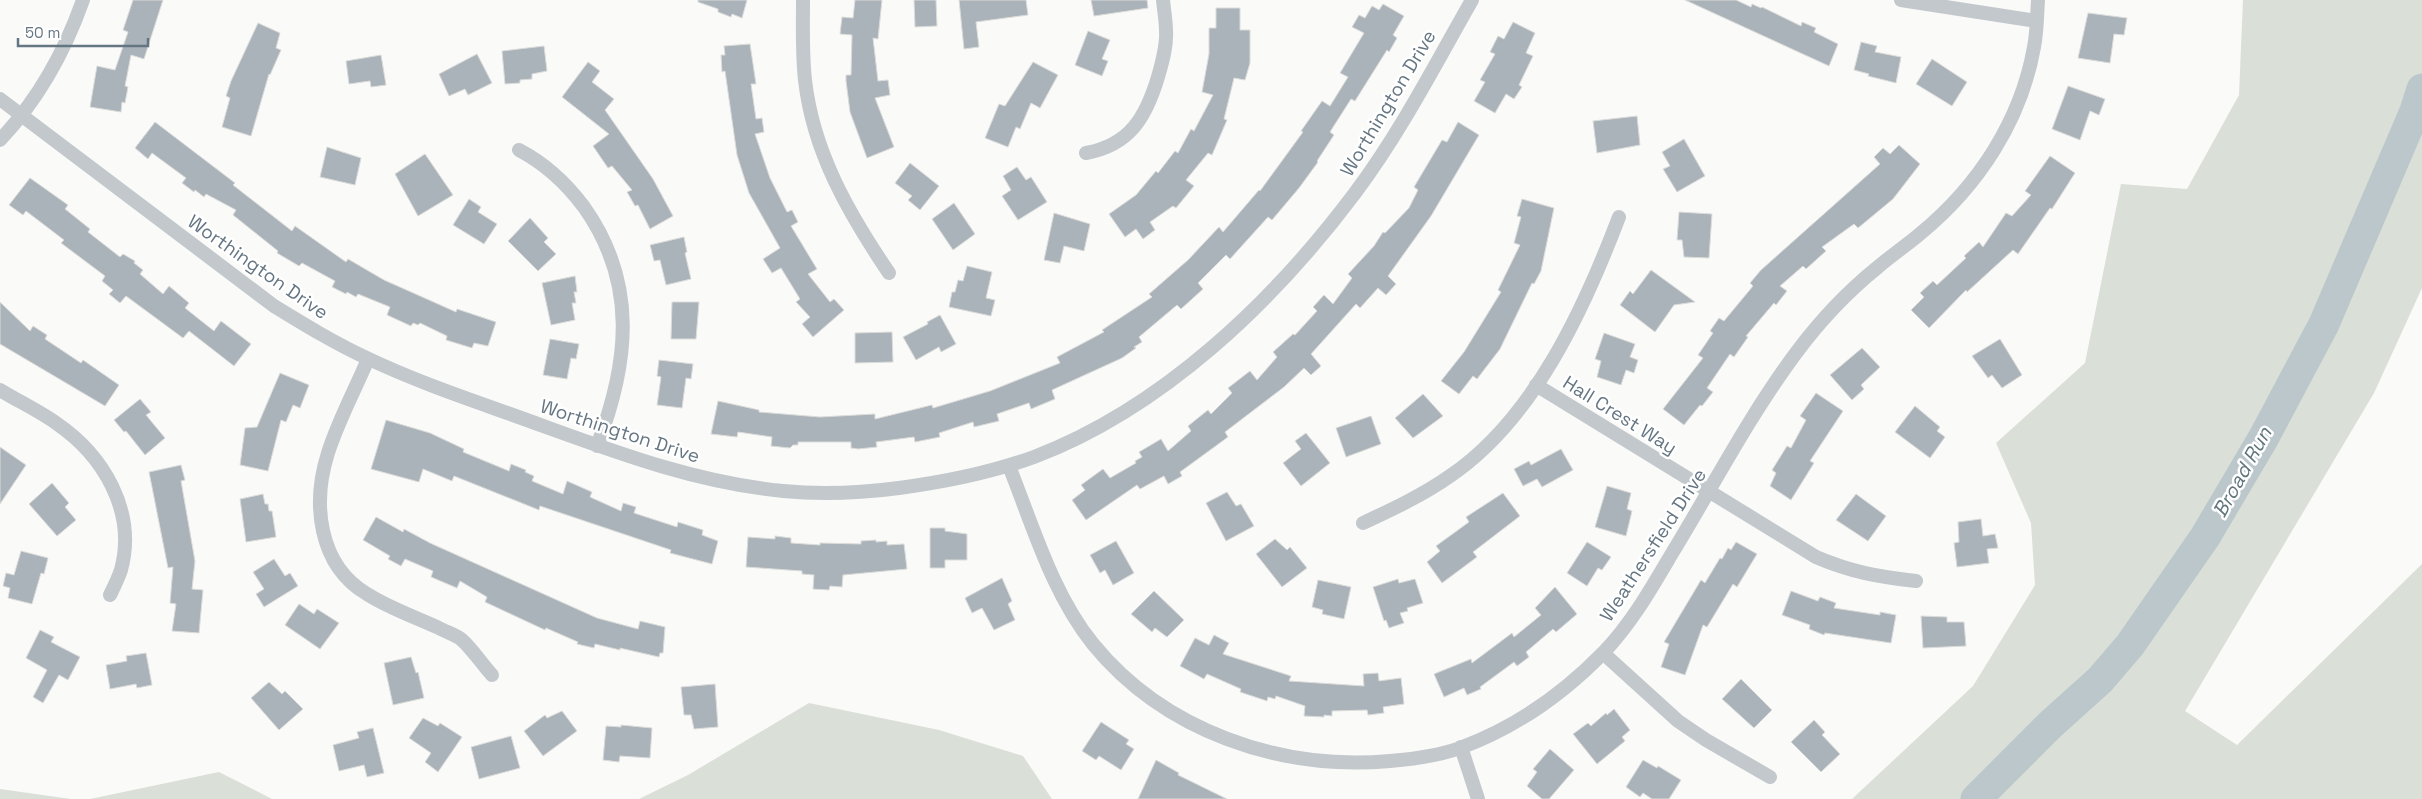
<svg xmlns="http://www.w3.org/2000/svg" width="2422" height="799" font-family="'Space Grotesk',sans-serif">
  <rect width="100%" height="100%" fill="#fafaf8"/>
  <path fill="#dadfd7" d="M2243 0H2422V288L2374 393 2185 711 2237 745 2422 564V799H1852L1973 686 2035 585 2031 523 1996 443 2085 363 2121 184 2187 189 2239 95Z
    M809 703 939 730 1023 756 1052 799H639L688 775Z
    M219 772 272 799H90Z
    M0 789 71 799H0Z"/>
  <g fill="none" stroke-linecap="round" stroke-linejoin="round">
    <path stroke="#bbc7cb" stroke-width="31" d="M1976 799 2050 725 2100 680 2130 645 2205 537 2264 437 2324 324 2415 111 2422 89"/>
  </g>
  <path fill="#aab3b9" stroke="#dcdcda" d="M133 0H163L144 59 131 55 125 86 128 87 125 103 122 102 121 112 90 107 97 66 115 70 128 32 123 30Z
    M698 0H747L742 18 732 14 731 17 718 12V9L698 2Z
    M855 0H882L878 39 873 38 878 81 888 80 890 95 875 98 894 147 867 158 850 112 846 81V75H851L852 35 840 34 842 17 853 18Z
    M914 0H936L937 26 915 27Z
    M959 0H1026L1028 15 976 22 979 47 964 49Z
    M1091 0H1147L1148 8 1094 16Z
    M1685 0H1736L1751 7 1752 4 1761 8 1762 7 1801 26 1802 22 1816 28 1814 32 1838 44 1829 66Z
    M1383 4 1404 16 1393 35 1397 38 1389 52 1387 50 1355 101 1351 99 1330 132 1334 135 1317 161 1318 162 1299 188 1272 220 1268 217 1230 259 1226 255 1198 283 1203 289 1181 309 1177 305 1139 337 1142 342 1134 347 1136 348 1122 358 1052 390 1055 399 1031 409 1029 403 997 414 999 421 974 427 973 422 939 433 940 437 915 442 914 437 876 442 877 447 858 449 851 448V442H798V445H793L790 448 771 446 772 437 738 432 737 437 711 434 718 401 759 410V412L820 417 875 414V419L932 405 933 408 990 391 1060 363 1057 357 1104 332 1102 330 1152 297 1149 294 1188 260 1219 227 1223 232 1259 190 1260 191 1303 132 1301 131 1322 101 1330 106 1348 77 1340 73 1364 33 1352 27 1359 15 1365 18 1372 6 1379 10Z
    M1216 8H1240V30H1250V63L1245 80 1234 78 1224 119 1227 120 1212 155 1208 153 1186 180 1194 186 1176 208 1173 206 1150 222 1155 230 1143 239 1136 229 1125 237 1109 214 1136 195 1156 171 1158 173 1175 151 1178 153 1191 129 1194 131 1213 95 1202 92 1209 54V28H1216Z
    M2088 13 2127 18 2124 35 2114 34 2110 63 2078 58Z
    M1513 22 1535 33 1526 53 1533 56 1519 85 1522 87 1514 99 1506 94 1495 113 1474 101 1485 82 1480 80 1495 54 1490 52 1498 36 1504 39Z
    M258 23 280 33 276 48 281 50 270 75 269 74 251 136 222 127 230 98 226 96 231 81Z
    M1088 31 1110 40 1102 59 1108 61 1102 76 1075 65Z
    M1861 42 1877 46 1875 52 1901 57 1896 83 1868 76 1869 74 1854 70Z
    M750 44 756 84H751L756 119 762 118 764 132 755 134 770 178 787 212 792 210 798 222 791 226 817 269 808 274 830 302 834 299 844 310 813 337 802 324 810 317 796 302 800 299 781 268 772 273 763 259 780 248 749 193 737 155 725 71 722 72 721 55H725L724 46Z
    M544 46 547 71 532 74V79L520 80V83L505 84 502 51Z
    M477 54 492 83 468 95 465 89 449 96 439 74Z
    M381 55 386 85 371 87 370 81 349 84 346 61Z
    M1932 59 1967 82 1952 106 1916 84Z
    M588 62 600 71 592 82 614 99 605 110 653 179 673 216 650 229 638 205 635 206 627 192 632 190 612 166 608 168 593 146 609 134 562 97Z
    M1033 62 1058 75 1040 108 1031 103 1020 129 1016 127 1008 147 985 138 999 104 1005 106Z
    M2068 86 2105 99 2099 115 2090 111 2080 140 2052 129Z
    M1637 116 1640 145 1597 153 1593 121Z
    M155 122 235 183 233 185 292 231 295 226 346 262 348 259 384 280 456 312 457 309 496 322 488 346 474 343 472 348 446 340 447 336 420 323 418 325 413 323 411 326 387 315 390 307 358 294 356 297 347 292 346 294 332 287 335 281 302 263 299 266 277 253 278 251 233 215 236 210 206 194 204 197 195 190 194 192 182 183 186 178 152 153 148 159 135 148Z
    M1458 122 1479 135 1431 216 1388 276 1396 284 1386 295 1378 288 1360 308 1356 304 1311 354 1321 366 1311 375 1304 368 1284 387 1225 432 1228 437 1180 472 1182 476 1168 484 1164 476 1140 489 1137 485 1086 520 1072 500 1085 490 1081 485 1103 469 1110 478 1136 463 1135 461 1142 457 1139 452 1161 439 1168 451 1191 431 1188 426 1208 410 1211 414 1232 393 1228 388 1250 371 1257 380 1277 357 1273 352 1293 334 1295 335 1317 311 1313 307 1324 295 1333 304 1352 278 1348 274 1374 246 1383 232 1385 233 1409 208 1418 190 1414 187 1442 140 1447 142Z
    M1684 139 1705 176 1677 192 1663 169 1670 166 1662 152Z
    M1899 145 1920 164 1893 199 1858 228 1854 224 1822 247 1826 251 1806 269 1803 266 1780 286 1787 291 1776 305 1774 303 1746 336 1748 337 1734 357 1730 354 1707 388 1713 392 1702 406 1700 405 1684 425 1663 409 1703 358 1698 355 1713 333 1710 331 1719 318 1724 321 1753 286 1750 283 1761 270 1880 164 1874 157 1883 148 1890 154Z
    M327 147 361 158 355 185 320 177Z
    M425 154 453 195 418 216 395 174Z
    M2050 156 2075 173 2052 209 2050 208 2018 254 2013 250 1967 292 1966 290 1929 328 1911 310 1924 297 1920 293 1933 281 1937 285 1966 258 1964 256 1979 242 1983 247 2006 213 2012 216 2031 195 2025 191Z
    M910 163 939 186 920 210 908 200 912 196 895 183Z
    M1017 167 1026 180 1031 177 1047 202 1018 220 1002 196 1011 190 1003 176Z
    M30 178 68 205 65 209 90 229 88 232 120 257 123 254 135 261 134 263 143 270 140 274 163 294 169 286 189 303 185 308 214 331 221 321 251 344 234 366 189 331 183 338 126 296 120 303 109 294 113 290 102 281 105 276 61 243 64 240 26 211 23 215 9 205Z
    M469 199 481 207 478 212 497 224 484 244 453 225Z
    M1522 199 1554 208 1541 271 1534 284 1532 283 1500 349 1477 379 1473 376 1459 394 1441 381 1464 352 1501 292 1498 290 1520 245 1514 243 1521 217 1517 216Z
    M954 203 975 234 953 250 932 219Z
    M1679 212 1712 214 1709 258 1684 257 1682 240H1677Z
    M1054 213 1090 224 1084 251 1064 246 1060 263 1044 260Z
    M530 218 548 238 544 242 556 254 538 271 508 241Z
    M684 237 687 252 685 253 691 279 666 285 660 260 654 261 650 245Z
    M967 266 992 272 986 298 995 300 991 316 949 307 952 292H955L958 280 963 281Z
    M1651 270 1695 302 1674 305 1655 332 1620 305 1630 291 1633 294Z
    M575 276 577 292H574L576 303H572L575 320 551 325 542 283Z
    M0 302 30 331 33 326 47 335 45 339 81 363 83 360 119 385 105 406 0 344Z
    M672 302H699L696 339H671Z
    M940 315 956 344 941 352 939 347 916 360 903 337 928 324 927 322Z
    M892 332 893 362 855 363V333Z
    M1604 333 1635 344 1630 357 1638 360 1634 373 1626 370 1621 385 1597 377 1601 361 1595 359Z
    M550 339 579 344 576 359 571 358 567 379 543 375Z
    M2000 339 2022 375 2002 388 1992 375 1988 378 1972 356Z
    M1862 348 1880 367 1861 385 1864 389 1852 400 1830 375Z
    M659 360 693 364 691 379 686 378 682 408 657 405 661 377 657 376Z
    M280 373 309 385 300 408 293 405 286 422 281 420 268 471 240 465 245 428 257 427Z
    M1816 393 1843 411 1810 461 1814 463 1791 500 1770 486 1776 473 1772 470 1787 446 1791 448 1806 420 1800 416Z
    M1423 394 1443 416 1413 438 1395 418Z
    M140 399 151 412 146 415 165 438 145 455 126 431 124 432 114 420Z
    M1915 406 1940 427 1937 431 1945 437 1930 458 1895 432Z
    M1371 416 1381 444 1346 457 1336 428Z
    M386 420 430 433 464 449 463 452 509 471 511 464 526 470 525 472 534 476 532 481 563 494 567 481 592 492 590 497 621 511 623 503 636 507 634 513 677 527 678 522 703 530 702 535 718 541 712 564 670 553 671 550 540 506 539 510 454 476 452 481 423 469 419 482 371 469Z
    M1306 433 1330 463 1301 486 1283 463 1301 449 1295 441Z
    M0 447 26 465 0 504Z
    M1561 449 1573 470 1542 487 1537 479 1523 486 1514 469 1529 461 1531 465Z
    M181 465 185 480 181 481 195 561 192 589 203 590 199 633 172 631 176 604 170 603 173 567 168 568 149 472Z
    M52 483 69 503 65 507 76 520 57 536 29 504Z
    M1607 486 1631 493 1627 509 1632 511 1626 536 1595 527Z
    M1227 492 1236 506 1241 504 1254 526 1226 541 1206 503Z
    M1503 493 1520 516 1473 552 1477 557 1442 583 1427 562 1440 551 1436 546 1469 522 1466 517Z
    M263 494 265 504H268L269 511H272L276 537 246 542 240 499Z
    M1856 494 1886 516 1868 541 1836 520Z
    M376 517 403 532 404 529 430 543 597 618 638 629 640 621 665 627 663 653H660L659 657 620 648V650L595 644 594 648 577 644 578 642 546 628 545 630 485 602 487 597 460 581 457 588 431 577 433 571 405 559 401 566 388 559 390 556 363 540Z
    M1981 519 1983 536 1995 534 1998 548 1987 549 1989 563 1957 567 1954 543 1959 542 1958 522Z
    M930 528H945V531L967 534V560H945V568H930Z
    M775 536 791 538V543L820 545V543L861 544V541L876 540V542L887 541V545L904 544 907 569 843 575 842 587 830 586 829 590 813 589 814 575 802 574V571L746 567 748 537 775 539Z
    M1275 539 1287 550 1290 547 1307 568 1282 587 1256 554Z
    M1116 541 1134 573 1113 585 1105 570 1100 573 1090 555Z
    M1587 542 1611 557 1602 570 1598 568 1587 586 1567 573Z
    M1736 542 1757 554 1737 587 1733 584 1707 627 1703 625 1685 675 1661 667 1669 644 1664 642 1701 580 1705 583 1720 558 1722 559 1728 548 1731 550Z
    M21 551 48 558 44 574 41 573 32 604 8 598 10 588 3 586 6 573 14 575Z
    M274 559 285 576 290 573 298 586 264 607 256 594 264 589 253 572Z
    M1002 578 1012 601 1008 604 1015 620 994 630 982 608 972 613 965 598Z
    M1398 579 1399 583 1415 579 1423 603 1407 608 1408 611 1400 613 1404 623 1389 628 1386 620 1384 621 1373 587Z
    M1318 580 1351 587 1344 619 1322 614 1323 610 1312 607Z
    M1555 587 1577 614 1556 632 1553 629 1526 652 1529 657 1517 666 1514 662 1480 687 1481 689 1467 695 1464 688 1444 697 1434 674 1471 659 1472 663 1512 633 1514 637 1541 615 1535 608Z
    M1154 591 1184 620 1167 637 1155 628 1152 632 1131 614Z
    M1791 591 1818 601 1820 597 1836 603 1834 608 1880 615V612L1896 615 1891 643 1825 633 1824 635 1809 629 1810 625 1782 615Z
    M299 604 314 614 317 609 339 623 320 649 285 625Z
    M1921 616 1947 617V622H1964L1966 646 1923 648Z
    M40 630 54 637 51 642 80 657 68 680 59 675 43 703 33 697 47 670 26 658Z
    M1214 635 1229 643 1223 654 1291 676 1289 681 1364 686 1363 674 1378 673 1379 681 1401 678 1404 704 1383 707 1384 713 1368 715 1367 710 1332 711V716L1324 715V717L1304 716 1305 706 1276 696 1275 699 1268 697 1267 701 1240 692 1241 689 1207 674 1204 679 1180 666 1195 638 1209 645Z
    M146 653 152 685 137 688 136 684 110 689 106 665 127 661 126 656Z
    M411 657 416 673 418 672 424 698 393 705 384 663Z
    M1741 679 1772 710 1754 728 1722 699Z
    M269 682 282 694 285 691 303 709 279 730 251 698Z
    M715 684 718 727 694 729 691 715H684L681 687Z
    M1614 709 1630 730 1622 737 1625 741 1597 764 1573 734 1588 723 1591 726 1606 713 1607 715Z
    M562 711 577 731 543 756 524 731 545 715 547 718Z
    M423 718 438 726 440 723 462 737 438 772 425 762 431 753 409 738Z
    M1814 720 1825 732 1822 735 1840 754 1821 772 1791 742Z
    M1101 722 1129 740 1126 744 1134 749 1121 770 1099 756 1096 760 1082 751Z
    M621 725 652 728 650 758 620 756 619 762 603 760 606 726 621 727Z
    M373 728 384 773 367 777 364 765 339 771 333 745 359 738 357 732Z
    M511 736 520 768 479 779 471 747Z
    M1550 749 1574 770 1549 799H1542L1527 786 1537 772 1533 769Z
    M1156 760 1179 773 1178 775 1227 799H1138Z
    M1643 760 1657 768 1658 766 1681 780 1669 799H1652L1643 793 1640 797 1626 787Z"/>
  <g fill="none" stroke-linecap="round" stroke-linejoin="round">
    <path stroke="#c3c8cc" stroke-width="14" d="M803 0C803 27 802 53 805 80 813 152 849 214 889 273
      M1901 0 2036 21
      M0 99 274 306C305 325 336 344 369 359 426 386 487 405 546 427 623 455 700 483 783 491 822 495 861 493 899 488 945 482 990 473 1034 457 1163 408 1274 301 1355 193 1400 133 1435 65 1472 0
      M0 140C37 101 65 51 83 0
      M519 150C546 164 566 183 584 207 638 283 629 363 597 446
      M1086 153C1130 145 1146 117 1158 77 1162 63 1167 46 1166 31 1166 21 1164 10 1163 0
      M368 359C355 390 338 421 328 453 312 503 318 565 367 594 389 608 415 617 439 628 446 632 457 635 462 640 473 650 482 664 492 675
      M1536 385 1816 557C1851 572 1879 577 1916 581
      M0 390C18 401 39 411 56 423 103 455 137 511 121 570 118 579 114 587 110 595
      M1009 466C1033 526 1052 593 1093 644 1164 731 1280 771 1390 761 1413 759 1438 756 1460 748 1515 728 1563 694 1604 652 1631 624 1651 589 1671 555 1712 488 1749 416 1796 353 1819 322 1847 292 1878 267 1892 255 1907 245 1921 233 1978 186 2021 121 2034 47 2037 32 2037 16 2038 0
      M1363 523C1393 509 1423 495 1450 476 1534 419 1584 309 1619 217
      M1603 653 1678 721 1706 740 1770 777
      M1461 747 1478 799"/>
  </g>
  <g text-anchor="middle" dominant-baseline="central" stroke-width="5" stroke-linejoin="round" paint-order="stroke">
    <g font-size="19" fill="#657683" stroke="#fff">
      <text transform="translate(1388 103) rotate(-59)">Worthington Drive</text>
      <text transform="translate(258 267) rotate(35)">Worthington Drive</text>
      <text transform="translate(1620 415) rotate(32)">Hall Crest Way</text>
      <text transform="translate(620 431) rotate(18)">Worthington Drive</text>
      <text transform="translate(1653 545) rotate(-57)">Weathersfield Drive</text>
    </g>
    <g font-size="20" font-style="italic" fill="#60757c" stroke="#fff">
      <text transform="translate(2242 472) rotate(-61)">Broad Run</text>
    </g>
  </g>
  <path d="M18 38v8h130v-8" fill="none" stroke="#657683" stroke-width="2.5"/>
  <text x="25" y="38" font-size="15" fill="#657683" stroke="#ffffff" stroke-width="4" paint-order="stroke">50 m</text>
</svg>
